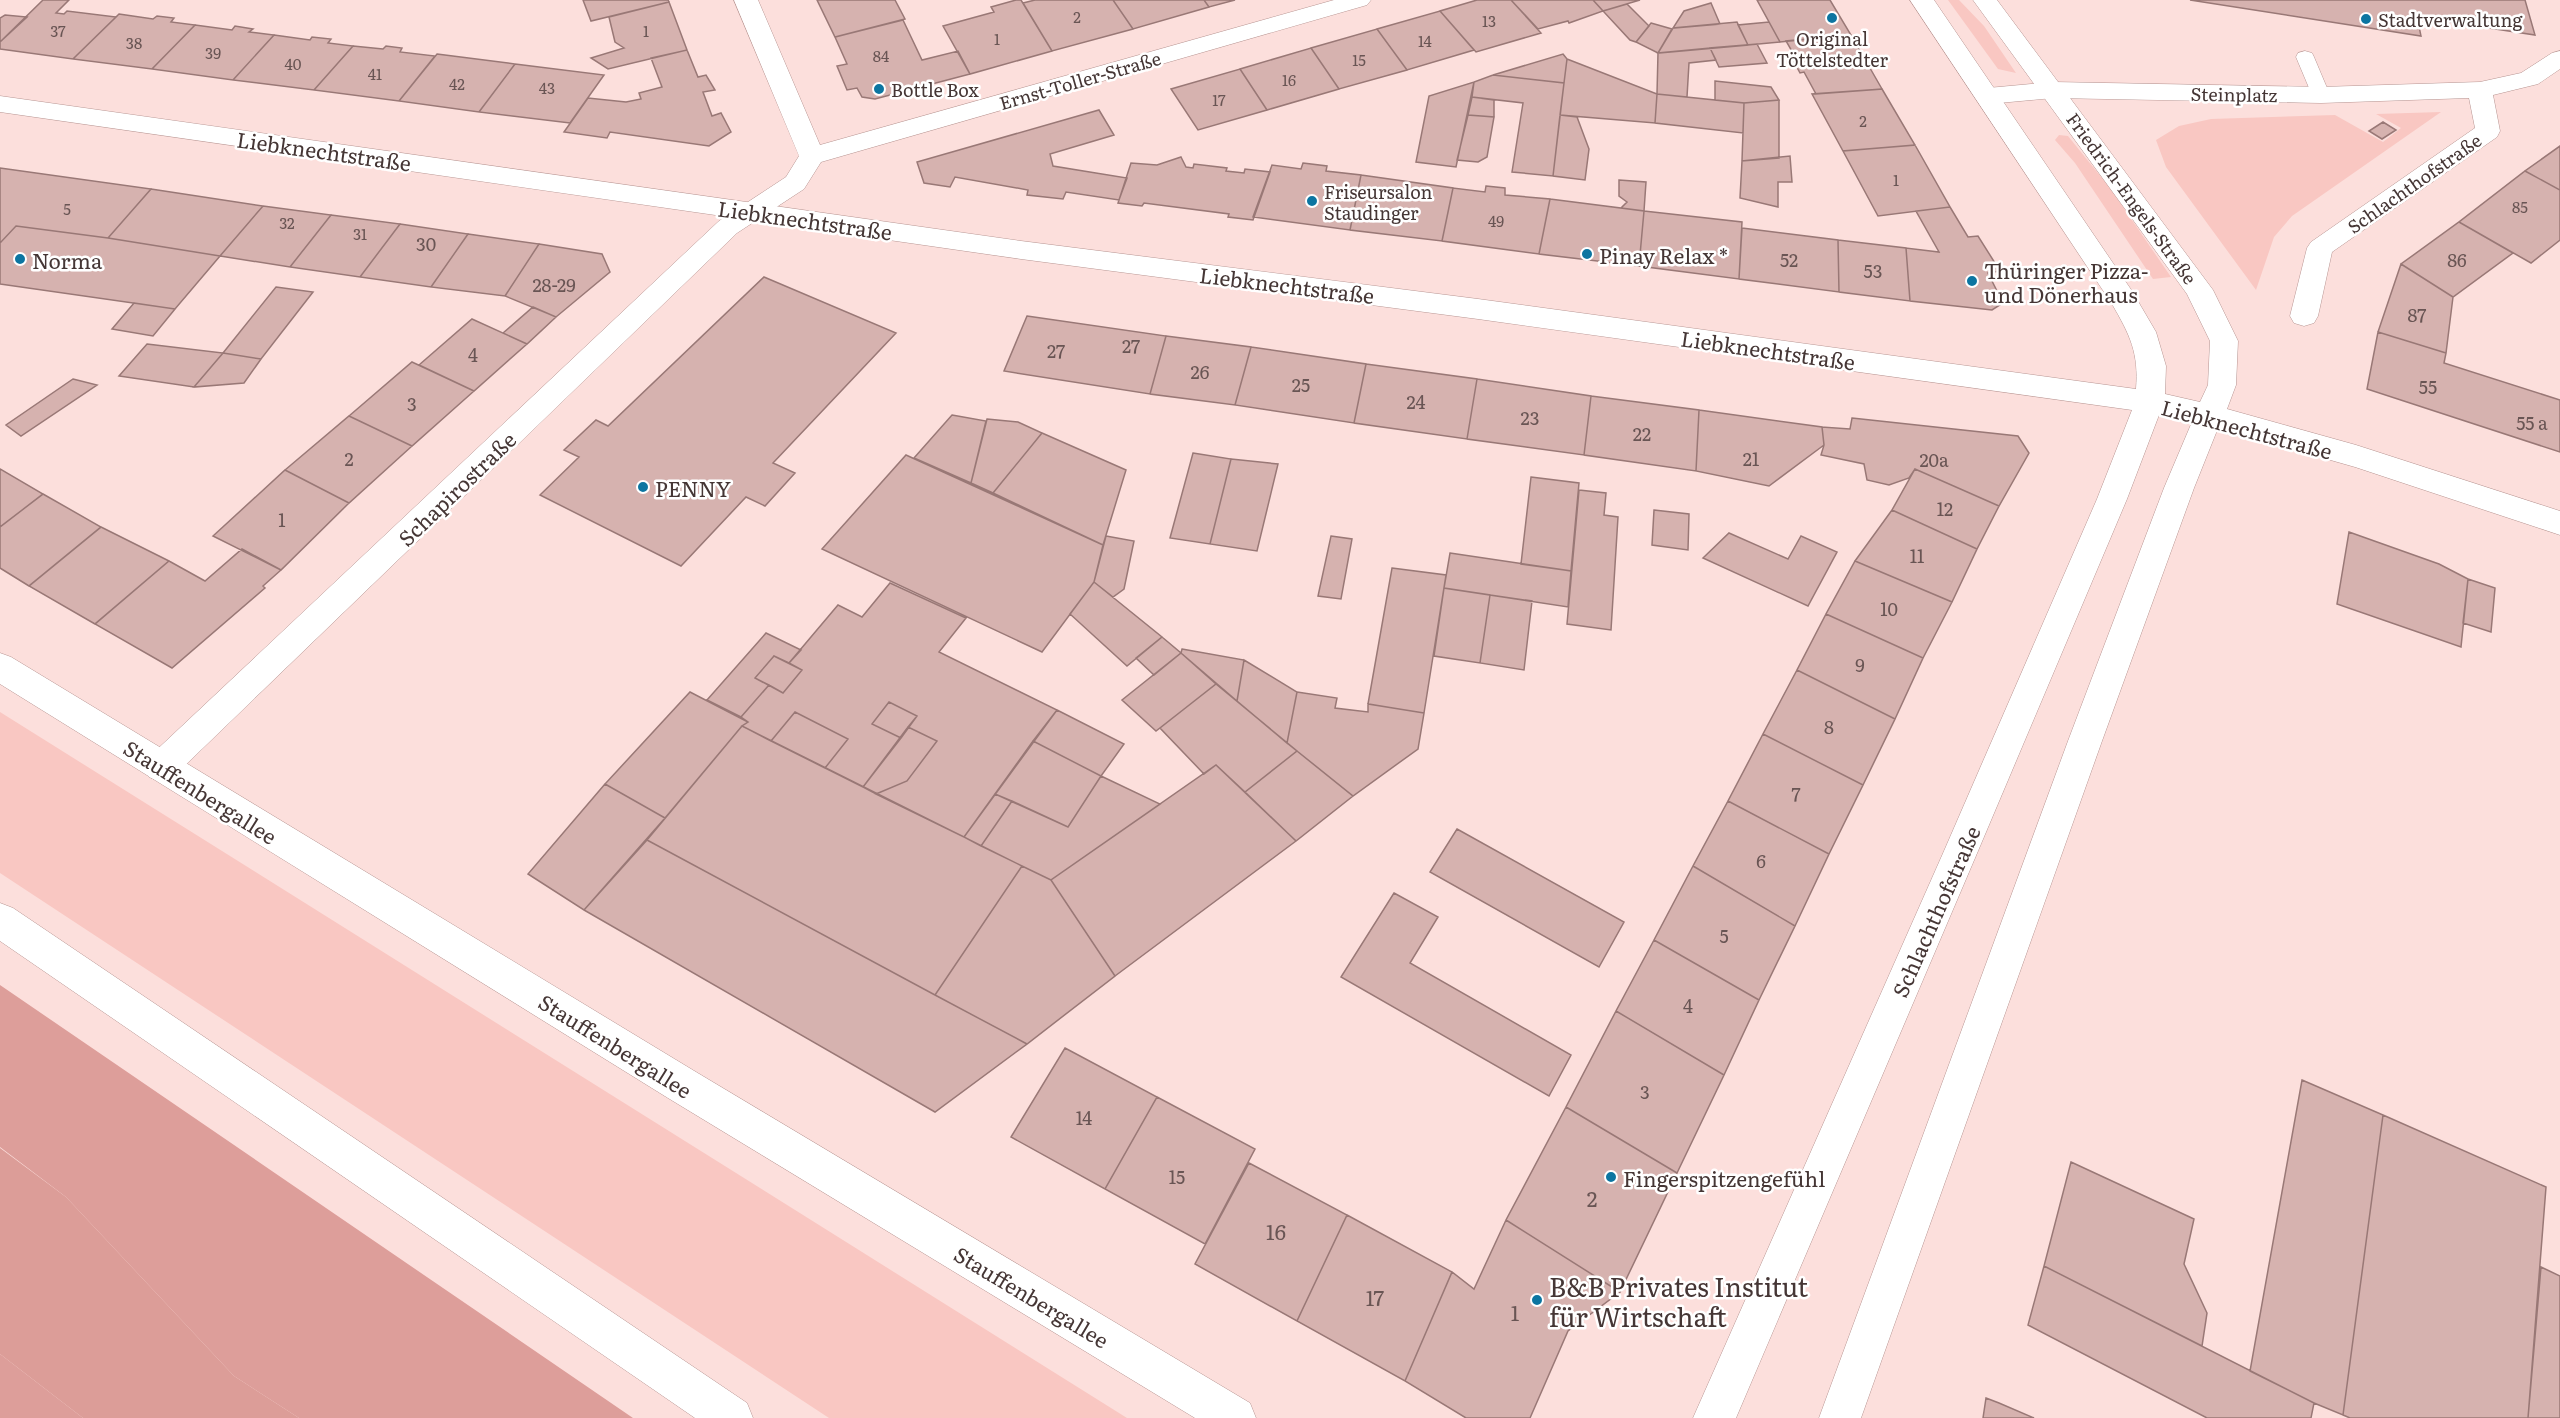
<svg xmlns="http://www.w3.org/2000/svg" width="2560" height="1418" font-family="Literata,serif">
  <rect width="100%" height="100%" fill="#fcdfdc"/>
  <path fill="#f9c7c2" d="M1948 0H1959L1984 26 2016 73 1998 69Z
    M2441 112 2292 216 2274 237 2256 290 2166 167 2156 140 2179 126 2211 119 2335 115 2383 142 2401 128 2376 114Z
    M2059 135 2068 136 2110 188 2171 277 2153 279 2075 163 2055 140Z
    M0 712 1127 1418H829L0 873Z"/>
  <path fill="#dd9e9a" d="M0 985 633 1418H299L234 1376 66 1197 0 1147Z
    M0 1354 83 1418H0Z"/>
  <path fill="#dc9d98" d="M0 1148 66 1197 234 1376 299 1418H83L0 1354Z"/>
  <path fill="#d6b2af" stroke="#997876" stroke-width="1.5" d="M43 0H69L56 13 64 14 67 11 116 17 73 59 0 49V42Z
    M583 0H668L669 2 591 21Z
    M817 0H895L905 19 835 37Z
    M1016 0H1021L1052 51 970 74 943 26 994 12 991 7Z
    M1035 0H1113L1133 29 1052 51 1023 3Z
    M1113 0H1204L1209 7 1133 29Z
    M1204 0H1235L1209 7Z
    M1477 0H1511L1541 33 1476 52 1440 11Z
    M1511 0H1593L1603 11 1569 23 1568 21 1538 29Z
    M1593 0H1640L1603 11Z
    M1757 0H1830L1851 35 1780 42Z
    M2190 0H2525L2535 35 2417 17 2421 36Z
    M669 2 687 50 608 69 591 58 624 48 615 42 609 17Z
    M1711 3 1720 24 1673 28 1684 11Z
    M1627 4 1649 26 1636 42 1630 40 1603 11Z
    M1440 11 1474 50 1407 70 1377 29Z
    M119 14 153 19 157 16 174 18 171 22 195 25 152 69 73 59Z
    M5 15 27 17 0 42V18Z
    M903 20 922 60 958 51 970 74 875 99 862 97 857 88 847 90 837 66 847 64 835 37Z
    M1737 22 1748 45 1658 53 1673 28Z
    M1769 22 1780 42 1748 45 1738 25Z
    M1651 23 1672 29 1658 53 1636 42Z
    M195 25 232 30 235 26 253 29 249 32 274 35 233 80 152 69Z
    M1377 29 1407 70 1339 89 1311 48Z
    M274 35 310 40 312 37 331 39 328 43 353 46 314 90 233 80Z
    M1851 35 1882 89 1816 94 1804 72 1800 73 1793 60H1797L1786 41Z
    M1757 44 1767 63 1719 67 1710 48Z
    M353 46 383 49 386 46 402 48 400 52 435 56 399 101 314 90Z
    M1311 48 1339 89 1267 110 1240 69Z
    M1710 48 1716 60 1689 63 1687 97 1657 94 1658 53Z
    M687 50 698 77 706 75 715 90 703 92 712 116 721 113 731 132 709 146 610 132 607 138 564 132 588 98 626 102 641 99 639 93 662 87 651 58Z
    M437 54 515 64 479 112 399 101Z
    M1563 54 1567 59 1564 83 1493 75Z
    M1567 59 1657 94 1655 123 1560 115Z
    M515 64 604 75 570 123 479 112Z
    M1240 69 1267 110 1198 130 1171 89Z
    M1493 75 1564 83 1553 176 1512 172 1523 103 1472 97 1474 82Z
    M1715 81 1771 87 1779 100 1744 103 1715 100Z
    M1474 82 1456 167 1416 162 1429 96Z
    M1882 89 1915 145 1843 151 1812 94Z
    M1657 94 1744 103 1743 133 1655 123Z
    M1472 97 1494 100V117L1468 115Z
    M1779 100V158L1742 161 1744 103Z
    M1099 110 1114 135 1050 154 1053 166 1127 178 1119 200 1066 192 1063 199 1027 195 1028 190 955 177 950 187 924 183 917 162Z
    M1468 115 1494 117 1487 157 1478 162 1457 160Z
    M1560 115 1577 117 1589 149 1585 180 1553 176Z
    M2383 122 2396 130 2382 139 2369 131Z
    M1915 145 1950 207 1878 216 1843 151Z
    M2560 146V190L2525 171Z
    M1790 156 1792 182H1778V207L1740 198 1742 161Z
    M1181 157 1186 167 1193 168 1194 164 1227 168 1226 171 1244 173 1245 169 1270 172 1253 220 1228 217 1229 214 1144 203 1142 206 1118 203 1131 163 1157 165Z
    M1303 163 1327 166 1326 171 1361 175 1350 230 1253 217 1272 165 1301 169Z
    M0 168 151 189 108 238 16 226 0 243Z
    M2525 171 2560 190V240L2531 263 2459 222Z
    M1361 175 1453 188 1442 241 1350 230Z
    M1619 180 1646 182 1644 211 1621 208 1627 202 1619 196Z
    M1486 186 1505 188V195L1550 199 1539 254 1442 241 1453 188 1485 192Z
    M151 189 263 206 220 256 108 238Z
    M1550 199 1644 211 1639 266 1539 254Z
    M263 206 331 215 290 267 220 256Z
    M1950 207 1968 237 1978 236 2000 271 1988 273 2003 303 1992 310 1910 301 1906 248 1939 252 1916 211Z
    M1644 211 1742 222 1739 279 1639 266Z
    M331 215 400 224 360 277 290 267Z
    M2459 222 2513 253 2453 297 2401 264Z
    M400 224 468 234 431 287 360 277Z
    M16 226 108 238 220 256 175 309 0 284V243Z
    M1742 228 1838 240 1839 292 1739 279Z
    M468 234 539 244 505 296 431 287Z
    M1838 240 1906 248 1910 301 1839 292Z
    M539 244 602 254 610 272 556 317 505 296Z
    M2401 264 2453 297 2446 353 2378 332Z
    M764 277 896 333 773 463 795 473 765 506 746 497 681 566 540 495 579 457 564 450 596 420 608 426Z
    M276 287 313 292 261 359 223 353Z
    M134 303 175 309 153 336 112 329Z
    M533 307 556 317 527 344 503 333Z
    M1027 316 1166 336 1150 394 1004 371Z
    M472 319 527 344 474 391 419 365Z
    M2378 332 2446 353 2444 363 2560 400V452L2367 389Z
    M1166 336 1251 347 1235 405 1150 394Z
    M147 344 223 353 194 387 119 376Z
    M1251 347 1366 364 1354 423 1235 405Z
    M223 353 261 359 244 383 194 387Z
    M412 362 474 391 412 446 349 416Z
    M1366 364 1477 379 1467 439 1354 423Z
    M73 379 97 385 21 436 6 425Z
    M1477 379 1591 396 1584 455 1467 439Z
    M1591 396 1699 410 1696 471 1584 455Z
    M1699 410 1822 427 1824 445 1769 486 1696 471Z
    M952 415 986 421 971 483 914 458Z
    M349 416 412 446 349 503 285 470Z
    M1852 418 2018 436 2029 453 1999 506 1915 469 1909 478 1889 485 1867 480 1864 464 1821 455 1824 445 1822 427 1850 429Z
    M987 419 1018 422 1042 433 993 493 971 483Z
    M1042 433 1126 470 1103 545 993 493Z
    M1193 453 1231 459 1210 544 1170 538Z
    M906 455 1103 545 1094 582 1042 652 822 549Z
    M1231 459 1278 464 1257 551 1210 544Z
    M0 469 43 494 0 527Z
    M1915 469 1999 506 1977 549 1892 510Z
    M285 470 349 503 281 570 213 536Z
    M1531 477 1579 483 1571 571 1521 564Z
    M1579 490 1606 493 1604 515 1618 517 1611 630 1567 624Z
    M43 494 101 527 29 586 0 568V527Z
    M1654 510 1689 514 1688 550 1652 545Z
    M1892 510 1977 549 1952 602 1855 561Z
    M101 527 169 561 95 624 29 586Z
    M2349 532 2439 564 2468 579 2461 647 2337 604Z
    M1729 533 1788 559 1801 536 1837 552 1808 606 1703 558Z
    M1106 536 1134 541 1124 589 1113 597 1094 582Z
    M1331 536 1352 539 1341 599 1318 596Z
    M242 549 281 570 263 586 265 588 172 668 95 624 169 561 205 581Z
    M1450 553 1571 571 1568 607 1444 588Z
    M1855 561 1952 602 1923 658 1826 614Z
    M1392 568 1446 575 1424 713 1368 704Z
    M2468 579 2495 588 2491 632 2463 623Z
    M1094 582 1162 637 1127 666 1070 614Z
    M890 583 966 618 939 652 1057 710 964 837 876 794 907 781 937 741 908 727 917 716 889 702 872 724 901 738 863 787 825 768 848 739 795 712 771 741 742 726 748 722 741 717 769 685 783 693 802 670 789 663 838 605 862 617Z
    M1444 588 1490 595 1480 663 1434 656Z
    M1490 595 1532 601 1524 670 1480 663Z
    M1826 614 1923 658 1895 719 1797 670Z
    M766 633 801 650 789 663 774 656 755 678 769 685 741 717 707 700Z
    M1162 637 1181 653 1154 675 1136 658Z
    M1182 649 1244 660 1237 701 1181 653Z
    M1181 653 1216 684 1156 731 1122 700Z
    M774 656 802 670 783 693 755 678Z
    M1244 660 1297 692 1287 743 1237 701Z
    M1797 670 1895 719 1863 785 1763 734Z
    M1216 684 1297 751 1245 792 1216 765 1204 774 1160 728Z
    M690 692 748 722 742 726 665 818 605 784Z
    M1297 692 1337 698 1335 708 1368 712V704L1424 713 1418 749 1353 796 1287 743Z
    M889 702 917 716 901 738 872 724Z
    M1057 710 1124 744 1101 776 1033 741Z
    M795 712 848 739 825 768 771 741Z
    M742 726 1022 866 935 995 647 840Z
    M908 727 937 741 907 781 876 794 863 787Z
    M1763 734 1863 785 1829 854 1728 801Z
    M1033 741 1101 776 1068 827 995 794Z
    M1297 751 1353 796 1296 841 1245 792Z
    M1216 765 1296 841 1115 976 1051 880Z
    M1101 776 1160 804 1051 880 981 846 1012 801 1068 827Z
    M605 784 665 818 584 910 528 874Z
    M995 794 1012 801 981 846 964 837Z
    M1728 801 1829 854 1795 926 1693 866Z
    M1457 829 1624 922 1599 967 1430 872Z
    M647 840 935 995 1027 1044 935 1112 584 910Z
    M1022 866 1051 880 1115 976 1027 1044 935 995Z
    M1693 866 1795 926 1759 1000 1654 940Z
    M1394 893 1438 917 1410 963 1571 1055 1549 1096 1341 977Z
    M1654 940 1759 1000 1724 1075 1616 1011Z
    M1616 1011 1724 1075 1677 1173 1566 1107Z
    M1065 1048 1157 1097 1105 1189 1011 1137Z
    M2302 1080 2383 1115 2343 1415 2314 1403 2250 1371Z
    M1157 1097 1255 1149 1205 1244 1105 1189Z
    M1566 1107 1677 1173 1620 1292 1506 1220Z
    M2383 1115 2546 1187 2528 1418H2350L2343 1415Z
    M2071 1162 2194 1219 2184 1264 2207 1313 2202 1346 2044 1266Z
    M1249 1163 1347 1215 1297 1321 1195 1264Z
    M1347 1215 1452 1272 1405 1381 1297 1321Z
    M1506 1220 1620 1292 1568 1331 1530 1418H1466L1405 1381 1452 1272 1474 1289Z
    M2044 1266 2314 1403 2311 1418H2207L2028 1325Z
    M2541 1267 2560 1276V1418H2528Z
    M1986 1398 1999 1403 2034 1418H1983Z"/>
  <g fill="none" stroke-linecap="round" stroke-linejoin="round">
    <defs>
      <path id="lane" d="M2305 51 2312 53 2314 57 2330 95 2328 99H2314L2312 95 2296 57 2298 53Z"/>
      <path id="street" d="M734 0H758L820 145 1334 0H1371L1367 5 821 162 804 189 737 233 173 777 161 782 149 777 144 767 149 757 719 221 786 177 799 156Z
        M2560 51V69L2538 84 2493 95 2500 131 2497 137 2332 252 2318 316 2314 323 2304 326 2294 323 2290 316 2307 248 2311 242 2475 128 2469 98 2321 103 2053 98 1988 104 1979 101 1976 96 1979 91 1988 88 2053 82 2321 87 2480 82 2521 73 2552 53Z"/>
      <path id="secondary" d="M1910 0H1934L2132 291 2156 332 2166 366 2165 394 2200 402 2208 385 2210 341 2187 294 1973 0H1997L2213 290 2238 341 2236 385 2227 409 2356 445 2560 511V535L2355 467 2218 428 2194 488 2102 741 1861 1418H1819L2068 741 2164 488 2192 422 2159 415 2127 499 1978 851 1736 1418H1693L1944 851 2097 499 2132 410 1478 319 1021 259 0 112V96L1021 241 1478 299 2136 389C2139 353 2130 335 2112 304Z
        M0 653 11 657 696 1072 1250 1403 1256 1418H1195L668 1098 0 684Z
        M0 903 13 908 747 1403 753 1418H695L0 941Z"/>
    </defs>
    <use href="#lane" stroke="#b79592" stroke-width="1"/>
    <use href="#street" stroke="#b79592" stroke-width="1"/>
    <use href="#secondary" stroke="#b79592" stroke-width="1"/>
    <use href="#lane" fill="#fff" fill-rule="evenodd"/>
    <use href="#street" fill="#fff" fill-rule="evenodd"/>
    <use href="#secondary" fill="#fff" fill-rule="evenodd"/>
  </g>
  <g fill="#0c75a1" stroke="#fff" stroke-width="2">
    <circle cx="1832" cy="18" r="6"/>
    <circle cx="2366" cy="19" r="6"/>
    <circle cx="879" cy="89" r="6"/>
    <circle cx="1312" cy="201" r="6"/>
    <circle cx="1587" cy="254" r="6"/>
    <circle cx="20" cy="259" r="6"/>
    <circle cx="1972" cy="281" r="6"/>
    <circle cx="643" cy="487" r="6"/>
    <circle cx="1611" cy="1177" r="6"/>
    <circle cx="1537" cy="1300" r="6"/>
  </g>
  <g text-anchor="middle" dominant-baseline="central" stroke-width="5" stroke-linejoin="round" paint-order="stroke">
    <g font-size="15" fill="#695554">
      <text x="1077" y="16">2</text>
      <text x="1489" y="20">13</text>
      <text x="58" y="30">37</text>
      <text x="646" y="30">1</text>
      <text x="997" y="38">1</text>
      <text x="1425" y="40">14</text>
      <text x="134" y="42">38</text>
      <text x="213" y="52">39</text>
      <text x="881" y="55">84</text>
      <text x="1359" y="59">15</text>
      <text x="293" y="63">40</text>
      <text x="375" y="73">41</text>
      <text x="1289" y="79">16</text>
      <text x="457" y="83">42</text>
      <text x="547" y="87">43</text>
      <text x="1219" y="99">17</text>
      <text x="1863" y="120">2</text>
      <text x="1896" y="179">1</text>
      <text x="2520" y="206">85</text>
      <text x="67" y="208">5</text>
      <text x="1496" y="220">49</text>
      <text x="287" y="222">32</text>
      <text x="360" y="233">31</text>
    </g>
    <g font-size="18" fill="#453635" stroke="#fff" text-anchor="start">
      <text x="2378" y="19">Stadtverwaltung</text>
      <text x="1832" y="38" text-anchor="middle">Original<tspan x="1832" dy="21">Töttelstedter</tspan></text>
      <text x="891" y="89">Bottle Box</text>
      <text x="1324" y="191">Friseursalon<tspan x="1324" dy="21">Staudinger</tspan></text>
    </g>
    <g font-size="18" fill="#453635" stroke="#fff">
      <text transform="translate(1080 80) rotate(-16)">Ernst-Toller-Straße</text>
      <text transform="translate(2234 94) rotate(1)">Steinplatz</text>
      <text transform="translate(2414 183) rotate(-35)">Schlachthofstraße</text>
      <text transform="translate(2132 198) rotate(54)">Friedrich-Engels-Straße</text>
    </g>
    <g font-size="18" fill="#695554">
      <text x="426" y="243">30</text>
      <text x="1789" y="259">52</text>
      <text x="2457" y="259">86</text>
      <text x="1873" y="270">53</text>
      <text x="554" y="284">28-29</text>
      <text x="2417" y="314">87</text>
      <text x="1131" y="345">27</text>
      <text x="1056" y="350">27</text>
      <text x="473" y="354">4</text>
      <text x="1200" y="371">26</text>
      <text x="1301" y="384">25</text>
      <text x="2428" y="386">55</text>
      <text x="1416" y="401">24</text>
      <text x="412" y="403">3</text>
      <text x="1530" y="417">23</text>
      <text x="2532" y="422">55 a</text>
      <text x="1642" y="433">22</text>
      <text x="349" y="458">2</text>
      <text x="1751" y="458">21</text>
      <text x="1934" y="459">20a</text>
      <text x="1945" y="508">12</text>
      <text x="282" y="519">1</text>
      <text x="1917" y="555">11</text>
      <text x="1889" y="608">10</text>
      <text x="1860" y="664">9</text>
      <text x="1829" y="726">8</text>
      <text x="1796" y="793">7</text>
      <text x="1761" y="860">6</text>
      <text x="1724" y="935">5</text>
      <text x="1688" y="1005">4</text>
      <text x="1645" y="1091">3</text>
      <text x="1084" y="1117">14</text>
      <text x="1177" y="1176">15</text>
    </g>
    <g font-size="21" fill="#453635" stroke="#fff">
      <text transform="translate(324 150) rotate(8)">Liebknechtstraße</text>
      <text transform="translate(805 219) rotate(8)">Liebknechtstraße</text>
      <text transform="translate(1287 284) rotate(7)">Liebknechtstraße</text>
      <text transform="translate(1768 349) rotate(8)">Liebknechtstraße</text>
      <text transform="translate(2247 428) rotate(15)">Liebknechtstraße</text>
      <text transform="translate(456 488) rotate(-44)">Schapirostraße</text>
      <text transform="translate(201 791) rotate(32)">Stauffenbergallee</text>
      <text transform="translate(1935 911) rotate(-66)">Schlachthofstraße</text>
      <text transform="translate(616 1045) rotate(32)">Stauffenbergallee</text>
      <text transform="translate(1032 1296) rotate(31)">Stauffenbergallee</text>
    </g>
    <g font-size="21" fill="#453635" stroke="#fff" text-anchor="start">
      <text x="1599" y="254">Pinay Relax *</text>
      <text x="32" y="259">Norma</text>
      <text x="1984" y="269">Thüringer Pizza-<tspan x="1984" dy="24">und Dönerhaus</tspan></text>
      <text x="655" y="487">PENNY</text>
      <text x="1623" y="1177">Fingerspitzengefühl</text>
    </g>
    <g font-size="21" fill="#695554">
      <text x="1592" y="1197">2</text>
      <text x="1276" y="1230">16</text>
      <text x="1375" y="1296">17</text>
      <text x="1515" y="1311">1</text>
    </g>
    <g font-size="26" fill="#453635" stroke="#fff" text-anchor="start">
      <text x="1549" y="1285">B&amp;B Privates Institut<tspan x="1549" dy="30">für Wirtschaft</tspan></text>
    </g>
  </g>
</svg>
